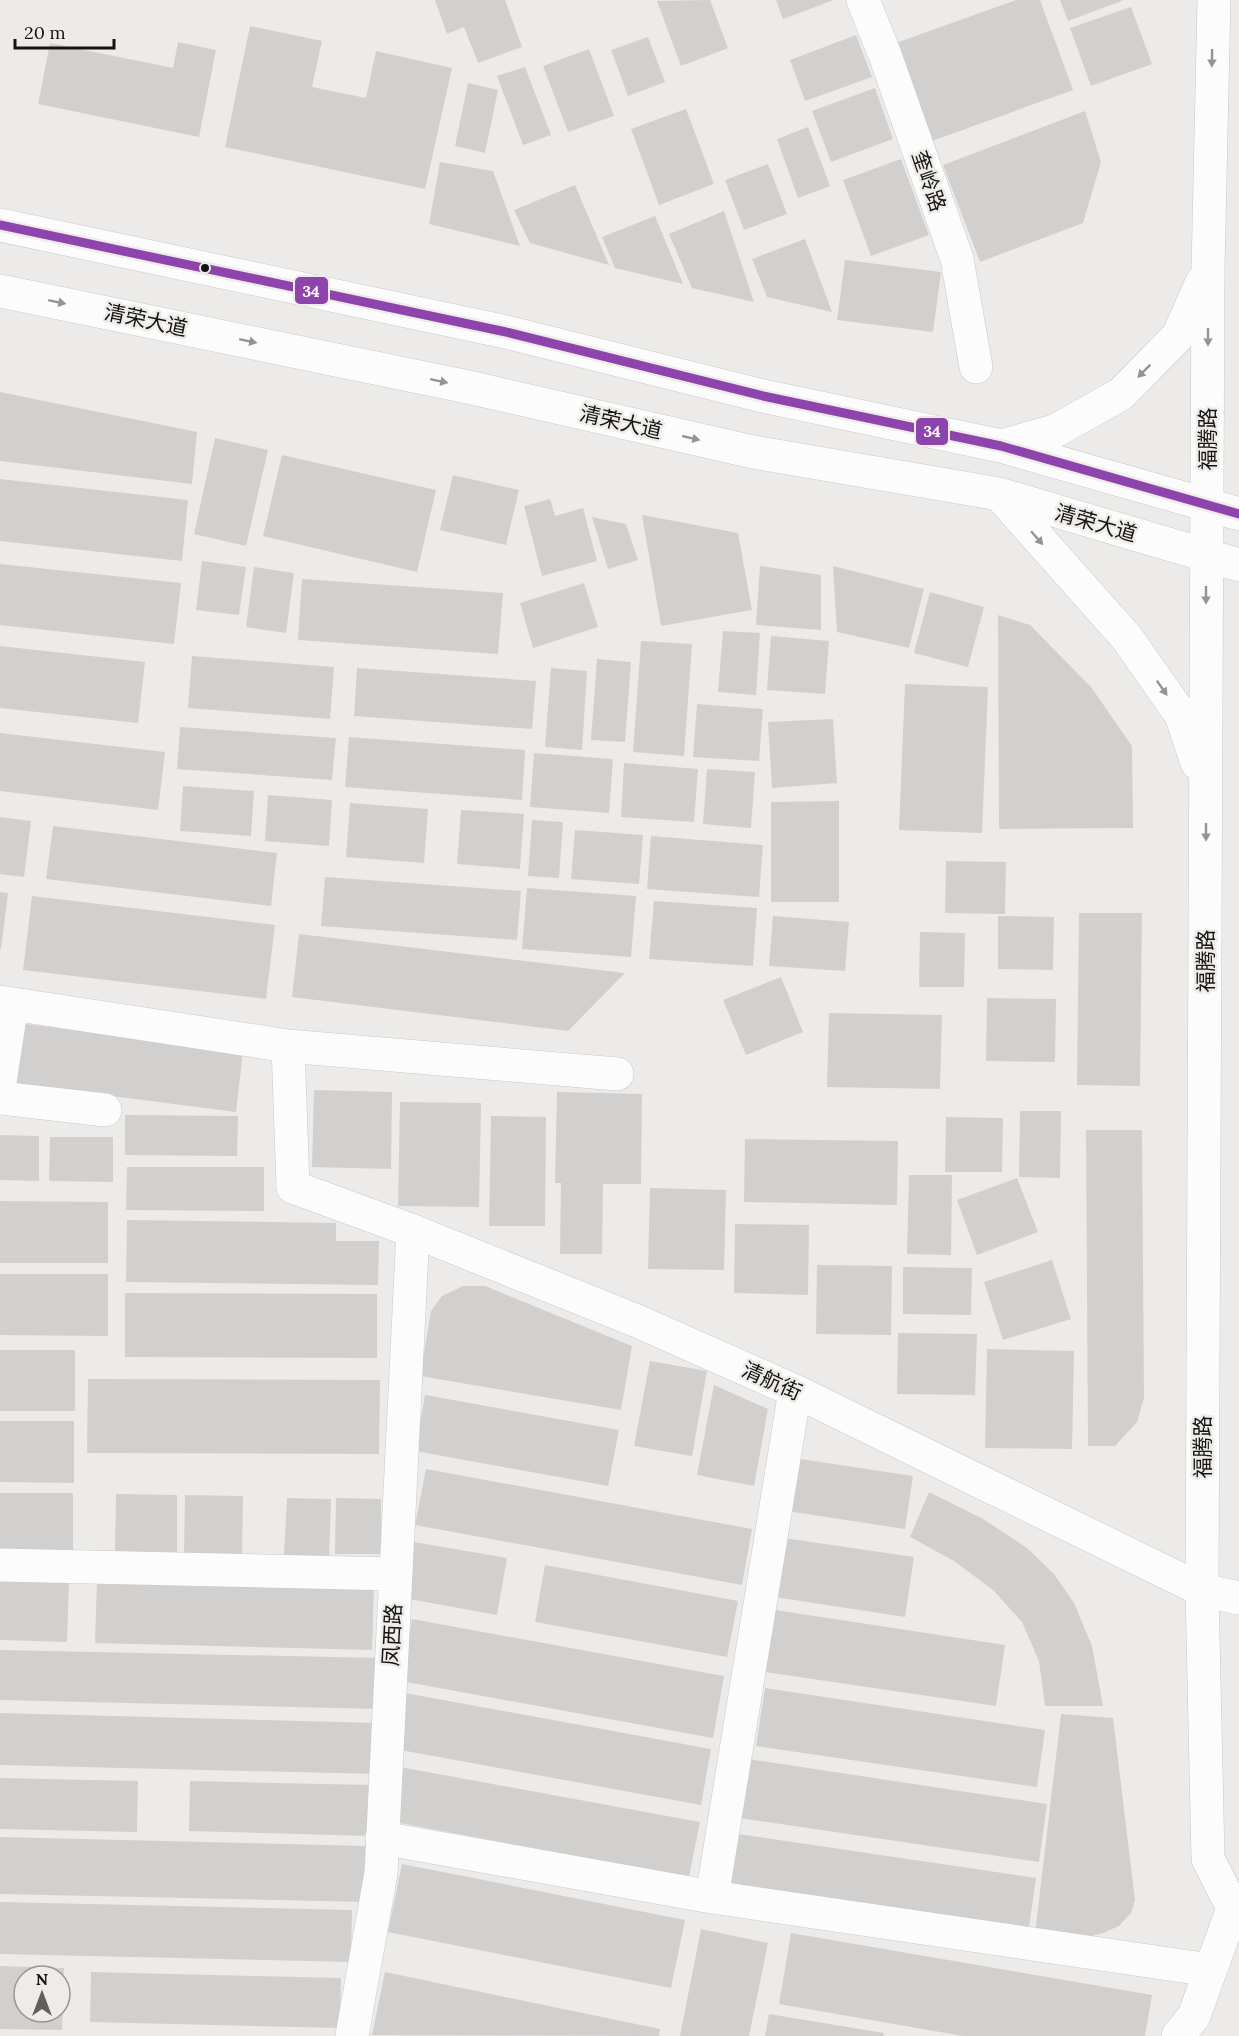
<svg xmlns="http://www.w3.org/2000/svg" width="1239" height="2036" font-family="Lora,'Noto Sans SC',serif">
  <rect width="100%" height="100%" fill="#edebe9"/>
  <path fill="#d2d0cf" fill-rule="evenodd" d="M435 0H505L522 47 478 63 464 27 447 34Z
    M710 0 728 48 681 66 657 1Z
    M776 0H834L783 19Z
    M1016 0H1040L1073 90 932 141 896 43Z
    M1060 0H1124L1068 21Z
    M1131 7 1152 64 1091 86 1070 28Z
    M250 26 322 41 312 87 366 98 376 51 452 68 425 189 225 147Z
    M856 35 872 77 805 101 790 60Z
    M648 37 665 82 628 96 611 50Z
    M178 42 216 50 199 137 38 104 50 43 173 68Z
    M589 49 614 116 568 132 543 66Z
    M525 67 551 135 523 145 497 76Z
    M468 83 498 90 485 153 455 146Z
    M875 88 893 139 831 162 812 111Z
    M686 109 714 184 659 205 631 129Z
    M1085 111 1101 162 1083 223 980 262 943 165Z
    M808 127 830 186 798 198 777 139Z
    M901 159 929 235 871 256 843 180Z
    M440 162 493 171 520 246 429 224Z
    M768 164 787 214 744 230 725 180Z
    M575 185 609 265 530 243 514 210Z
    M724 211 754 302 692 288 669 234Z
    M655 216 683 284 615 268 602 237Z
    M805 239 832 312 767 297 752 259Z
    M845 260 941 272 933 332 837 320Z
    M0 392 197 432 192 484 0 461Z
    M215 438 268 450 246 546 194 534Z
    M282 455 436 490 417 572 263 536Z
    M453 475 519 490 506 545 440 530Z
    M0 479 188 500 182 561 0 541Z
    M550 499 555 516 583 508 597 561 542 576 524 506Z
    M642 515 738 533 752 610 661 626Z
    M592 517 626 524 638 560 608 569Z
    M202 561 246 567 239 615 196 610Z
    M0 564 181 583 174 644 0 625Z
    M760 566 821 575V630L756 625Z
    M833 566 924 589 909 648 837 632Z
    M254 567 294 573 286 633 246 627Z
    M302 579 503 593 498 654 298 640Z
    M584 583 598 627 533 648 520 603Z
    M930 592 984 607 968 667 914 653Z
    M998 615 1030 625 1091 687 1132 746 1133 828 999 829Z
    M723 631 760 633 756 695 718 692Z
    M771 636 829 641 825 694 767 690Z
    M641 641 692 644 684 756 633 752Z
    M0 646 145 662 138 723 0 708Z
    M192 656 334 667 330 719 188 708Z
    M597 659 631 662 625 742 591 740Z
    M357 668 536 681 532 729 354 716Z
    M551 668 587 671 582 750 545 747Z
    M905 684 988 687 982 833 899 830Z
    M697 704 763 709 759 761 693 757Z
    M833 719 837 783 772 788 768 722Z
    M180 727 336 738 332 780 177 769Z
    M0 733 165 752 158 810 0 791Z
    M349 737 525 750 522 800 345 787Z
    M534 753 613 759 609 813 530 807Z
    M624 763 698 769 694 822 621 817Z
    M707 769 755 772 751 828 703 824Z
    M183 786 254 791 251 836 180 831Z
    M268 795 332 800 329 846 265 841Z
    M839 801V902H771V802Z
    M350 803 428 809 424 863 346 857Z
    M461 810 524 814 520 869 457 864Z
    M0 817 31 821 24 877 0 874Z
    M532 820 563 822 559 878 528 876Z
    M53 826 277 853 271 906 46 879Z
    M575 830 643 835 639 884 571 879Z
    M651 836 763 845 759 897 647 889Z
    M946 861 1006 862 1005 914 945 913Z
    M325 877 521 891 517 940 321 926Z
    M527 888 636 896 631 957 522 949Z
    M0 892 8 893 1 949H0Z
    M32 896 275 925 266 999 23 970Z
    M654 901 757 908 753 966 649 959Z
    M1079 913H1142L1140 1086 1077 1085Z
    M773 916 849 922 845 971 769 966Z
    M998 916 1054 917 1053 970 998 969Z
    M920 932 965 933 964 987H919Z
    M299 934 375 943 625 973 568 1031 292 997Z
    M781 977 803 1032 746 1055 723 1000Z
    M987 998 1056 999 1055 1062 986 1061Z
    M829 1013 942 1015 940 1089 827 1087Z
    M18 1023 243 1052 236 1112 11 1083Z
    M314 1090 392 1092 391 1169 312 1167Z
    M557 1092 642 1094 641 1184H603L602 1254H560L561 1183H555Z
    M400 1102 481 1103 479 1207 398 1206Z
    M1020 1111H1061L1060 1178 1019 1177Z
    M125 1115 238 1116 237 1156 125 1155Z
    M491 1116 546 1117 545 1226H489Z
    M946 1117 1003 1118 1002 1172H945Z
    M1086 1130H1142L1144 1398 1137 1422 1115 1446H1088Z
    M0 1135 39 1136V1181L0 1180Z
    M50 1137H113V1182L49 1181Z
    M745 1139 898 1141 897 1205 744 1202Z
    M127 1167H264V1211L126 1210Z
    M909 1175H952L951 1255 907 1254Z
    M1017 1178 1038 1232 977 1255 957 1200Z
    M650 1188 726 1190 724 1270 648 1269Z
    M0 1201 108 1202V1263H0Z
    M127 1220 336 1223V1241H379L378 1285 126 1282Z
    M735 1224 809 1225 808 1295 734 1293Z
    M1052 1260 1071 1319 1003 1340 984 1282Z
    M817 1265 892 1266 891 1335 816 1334Z
    M903 1267 972 1268 971 1315 903 1314Z
    M0 1274H108V1336L0 1335Z
    M463 1286H485L632 1346 621 1410 420 1376 431 1311 442 1296Z
    M125 1293 377 1294V1358L125 1357Z
    M898 1333 977 1334 975 1395 897 1394Z
    M987 1349 1074 1351 1072 1449 985 1448Z
    M0 1350H75V1411H0Z
    M650 1361 707 1371 692 1456 634 1446Z
    M88 1379 380 1380 379 1454 87 1453Z
    M714 1385 768 1409 754 1486 697 1475Z
    M425 1395 619 1430 608 1486 415 1451Z
    M0 1421H74V1483L0 1482Z
    M794 1458 913 1476 905 1529 787 1511Z
    M426 1469 752 1529 742 1585 415 1525Z
    M929 1492 983 1519 1027 1548 1054 1574 1074 1603 1092 1646 1103 1706H1045L1039 1661 1022 1622 993 1590 954 1561 910 1537Z
    M0 1493H73V1555H0Z
    M116 1494 177 1495V1553H115Z
    M185 1495 243 1496 242 1554H184Z
    M287 1498 331 1499 329 1557 284 1555Z
    M336 1498 381 1499V1554H335Z
    M784 1538 914 1557 905 1617 775 1597Z
    M414 1542 507 1558 497 1615 409 1599Z
    M545 1565 738 1601 727 1657 535 1622Z
    M0 1575 69 1577 67 1642 0 1640Z
    M97 1578 374 1585 372 1650 95 1643Z
    M775 1610 1005 1645 996 1706 765 1672Z
    M412 1619 724 1676 713 1738 401 1681Z
    M0 1650 379 1658 377 1709 0 1700Z
    M765 1688 1045 1730 1037 1787 756 1746Z
    M405 1693 711 1749 701 1805 395 1749Z
    M0 1713 377 1723 376 1774 0 1765Z
    M1061 1714 1113 1718 1135 1900 1131 1913 1119 1926 1103 1933 1079 1939 1035 1934Z
    M748 1759 1047 1804 1039 1862 739 1818Z
    M400 1767 700 1822 689 1877 400 1823Z
    M0 1778 138 1781 137 1832 0 1829Z
    M190 1781 370 1785 369 1836 189 1831Z
    M738 1834 1036 1878 1028 1934 729 1889Z
    M0 1837 367 1846 365 1902 0 1894Z
    M402 1864 685 1920 671 1988 388 1932Z
    M0 1902 352 1910 351 1962 0 1954Z
    M701 1929 768 1943 749 2036H680Z
    M791 1933 1152 1995 1145 2036H963L779 2004Z
    M0 1966 64 1968 62 2030 0 2029ZM24 1976H60V2012H24Z
    M91 1972 341 1978 340 2028 90 2022Z
    M385 1972 660 2029 659 2036 372 2035Z
    M769 2014 884 2033 883 2036H765Z"/>
  <g fill="none" stroke-linecap="round" stroke-linejoin="round">
    <defs>
      <path id="street" d="M863 0 885 55 957 259 976 367
        M0 1002 288 1046 293 1187
        M288 1046 617 1074
        M0 1082 12 1004
        M0 1098 105 1110
        M0 1565 395 1574
        M382 1838 712 1897 1210 1970
        M712 1897 795 1391
        M352 2036 381 1873 413 1231
        M1178 2036 1194 2016 1233 1908"/>
      <path id="secondary" d="M293 1187 413 1231 637 1321 795 1391 1202 1590 1239 1598"/>
      <path id="primary" d="M1214 0 1208 270 1202 1590 1208 1859 1233 1908 1239 1902
        M0 225 506 332 763 396 1001 446 1239 514
        M0 291 468 387 753 452 999 494 1239 565
        M1001 446 1055 431 1121 394 1178 336 1202 282
        M999 494 1127 638 1181 715 1197 763"/>
    </defs>
    <use href="#street" stroke="#cac9c7" stroke-width="34"/>
    <use href="#secondary" stroke="#cac9c7" stroke-width="34"/>
    <use href="#primary" stroke="#cac9c7" stroke-width="34"/>
    <use href="#street" stroke="#fcfcfc" stroke-width="33"/>
    <use href="#secondary" stroke="#fcfcfc" stroke-width="33"/>
    <use href="#primary" stroke="#fcfcfc" stroke-width="33"/>
    <defs>
      <path id="bus-1" d="M0 225 506 332 763 396 1001 446 1239 514"/>
    </defs>
    <use href="#bus-1" stroke="#eeece8" stroke-width="14"/>
    <use href="#bus-1" stroke="#8e44ad" stroke-width="9"/>
  </g>
  <defs><path id="oneway-solid" d="M-6-.8H1V-3.2L6.5 0L1 3.2V.8H-6Z" transform="scale(1.5)"/></defs>
  <g fill="#949493">
    <use href="#oneway-solid" transform="translate(1212 58) rotate(91)"/>
    <use href="#oneway-solid" transform="translate(57 302) rotate(12)"/>
    <use href="#oneway-solid" transform="translate(1208 337) rotate(90)"/>
    <use href="#oneway-solid" transform="translate(248 341) rotate(12)"/>
    <use href="#oneway-solid" transform="translate(1144 371) rotate(135)"/>
    <use href="#oneway-solid" transform="translate(439 381) rotate(12)"/>
    <use href="#oneway-solid" transform="translate(691 438) rotate(13)"/>
    <use href="#oneway-solid" transform="translate(1037 538) rotate(49)"/>
    <use href="#oneway-solid" transform="translate(1206 595) rotate(90)"/>
    <use href="#oneway-solid" transform="translate(1162 688) rotate(55)"/>
    <use href="#oneway-solid" transform="translate(1206 832) rotate(90)"/>
  </g>
  <circle fill="#151413" stroke="#eeece8" stroke-width="2" cx="205" cy="268" r="5"/>
  <g text-anchor="middle" dominant-baseline="central" stroke-width="5" stroke-linejoin="round" paint-order="stroke">
    <g font-size="21" fill="#151413" stroke="#eeece8">
      <text transform="translate(929 181) rotate(71)">奎岭路</text>
      <text transform="translate(146 320) rotate(12)">清荣大道</text>
      <text transform="translate(621 422) rotate(13)">清荣大道</text>
      <text transform="translate(1207 439) rotate(-90)">福腾路</text>
      <text transform="translate(1096 523) rotate(16)">清荣大道</text>
      <text transform="translate(1205 961) rotate(-90)">福腾路</text>
      <text transform="translate(772 1381) rotate(24)">清航街</text>
      <text transform="translate(1202 1447) rotate(-90)">福腾路</text>
      <text transform="translate(392 1635) rotate(-87)">凤西路</text>
    </g>
  </g>
  <g stroke="#eeece8" stroke-width="2">
    <rect x="294" y="276" width="35" height="29" rx="6" fill="#8e44ad"/>
    <rect x="915" y="417" width="34" height="29" rx="6" fill="#8e44ad"/>
  </g>
  <g font-size="16" text-anchor="middle" font-weight="bold" fill="#fff">
    <text x="311" y="297">34</text>
    <text x="932" y="437">34</text>
  </g>
  <g transform="translate(42 1994)"><circle r="28" fill="#eeece8" stroke="#979693" stroke-width="1.5"/>
  <path d="M0-4.5L10 22L0 15L-10 22Z" fill="#615f5e"/>
  <text y="-9" font-size="16" font-weight="bold" text-anchor="middle" fill="#151413">N</text>
  </g>
  <path d="M15 39v9h99v-9" fill="none" stroke="#151413" stroke-width="3"/>
  <text x="24" y="39" font-size="18" fill="#151413" stroke="#eeece8" stroke-width="4.5" paint-order="stroke">20 m</text>
</svg>
